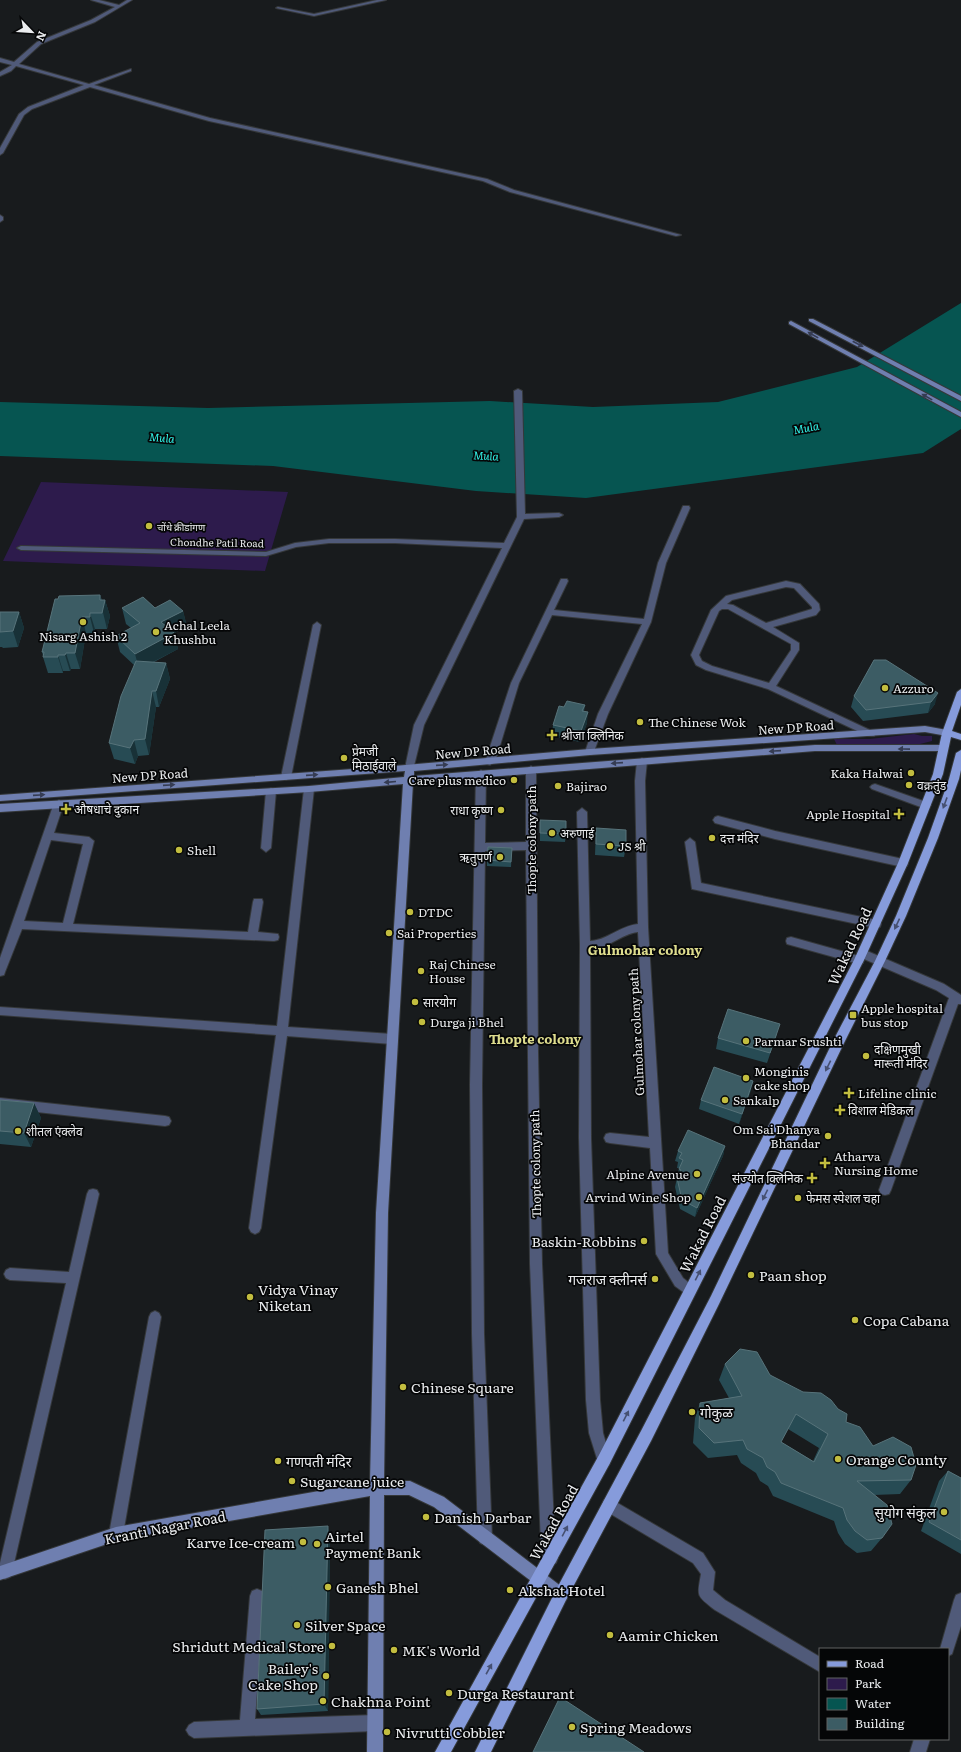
<svg xmlns="http://www.w3.org/2000/svg" width="961" height="1752" font-family="Literata,'Noto Sans Devanagari',serif">
  <rect width="100%" height="100%" fill="#181b1d"/>
  <path fill="#2d1b4c" d="M41 482 288 492 265 571 3 561Z
    M914 734 922 736H932V741L912 746 874 744 837 745 834 739H870Z"/>
  <path fill="#065551" d="M961 303V429L923 453 586 498 476 491 273 466 0 456V402L208 408 490 401 593 407 718 402 857 367Z"/>
  <g fill="none" stroke-linecap="round" stroke-linejoin="round">
    <defs>
      <path id="street" d="M91 0H99L119 5 127 0H132L95 22 41 44 19 64 89 84 131 69V71L94 85 210 118 487 179 514 190 681 235 676 236 510 192 483 181 209 121 90 87 32 109 24 115 3 153 0 155V148L19 114 28 107 84 85 16 66 11 71 0 76V72L12 65 0 62V58L14 62 37 42 91 20 115 7Z
        M377 0H386L314 16 276 8 278 7 314 14Z
        M0 215 3 217V220L0 222Z
        M518 389 522 391 525 514 559 513 563 515 559 517 524 519 424 725 413 770H407L405 768 414 725 502 548 395 543H329L296 547 266 556 21 550 17 548 21 546 266 552 295 543 329 539H395L504 543 517 517 514 391Z
        M683 506H689L690 508 666 563 651 622 608 714 593 754 590 755 585 752 598 714 642 624 552 615 519 683 495 762 490 765 487 764 485 762 511 683 561 579H567L568 581 554 610 644 619 658 563Z
        M786 581 800 584 819 604 820 610 816 615 773 627 799 643V650L776 686 874 732 876 734 874 736H868L768 689 706 670 696 665 691 655 711 610 726 596ZM786 587 794 588 812 607V609L766 623 733 605 727 604 732 600ZM722 609H728L791 644V650L769 683 712 666 702 661 699 655 719 611Z
        M317 622 321 625 291 777 286 780 281 777 313 625Z
        M642 758 647 761 645 781 648 927 668 1253 683 1278 694 1287 696 1291 694 1295 690 1297 675 1286 656 1254 650 1148 610 1143 606 1142 604 1138 606 1134 610 1133 649 1137 638 932C621 934 608 949 590 949L591 1138 600 1400 603 1433 611 1460 609 1465 604 1467 599 1465 589 1433 586 1400 579 1138 580 945 577 812 582 808 587 812 590 941C605 941 620 926 638 924L635 781 637 761Z
        M531 766 536 769 538 1052 542 1264 555 1546 558 1558 556 1563 551 1565 546 1563 541 1546 530 1264 526 850 485 851 482 1085 484 1334 492 1538 490 1543 485 1545 480 1543 478 1538 472 1334 470 1085 476 773 481 770 486 773 485 843 526 842V769Z
        M875 784 929 803 931 805 926 809 872 789 870 787 872 785Z
        M309 786 314 789 288 1027 392 1034 396 1036 397 1039 396 1042 392 1044 287 1036 261 1228 259 1232 255 1234 251 1232 249 1228 276 1035 0 1015V1007L277 1026 304 789Z
        M271 788 276 791 271 848 266 852 261 848 266 791Z
        M59 800 64 803 54 833 89 837 94 841 73 924 248 932 253 902 254 899H262L263 902 258 932 278 934 279 937 278 940 274 941 22 929 5 972 4 975 0 976V958L54 803ZM51 840 83 844 63 923 24 921Z
        M718 816 775 831 903 859 907 860 908 863 907 866 903 867 775 839 715 823 713 820 715 817Z
        M690 838 695 842 701 883 876 920 880 921 881 924 880 927 876 928 692 889 685 842Z
        M791 937 859 956V951L863 950 867 951 944 984 961 995V1004H958L891 1190 889 1194 885 1195 881 1194 879 1190 949 998 936 990 864 959 863 963 859 964 787 944 786 941 787 938Z
        M0 1098 165 1116 169 1117 171 1121 169 1125 165 1126 0 1108Z
        M93 1189 97 1190 99 1194 12 1572 10 1577 5 1579 0 1577V1563L66 1283 10 1280 6 1278 4 1274 6 1270 10 1268 69 1272 87 1194 89 1190Z
        M155 1311 159 1313 161 1317 123 1534 121 1539 116 1541 111 1539 109 1534 149 1317 151 1313Z
        M609 1498 703 1553 715 1572 713 1590 725 1600 820 1657V1672L715 1610C696 1595 697 1597 701 1574L693 1563 604 1510 602 1505 604 1500Z
        M257 1589 262 1591 264 1596 255 1719 375 1715 380 1718 383 1723 380 1728 375 1731 194 1738 189 1735 186 1730 189 1725 194 1722 240 1720 250 1596 252 1591Z
        M961 1593V1626L952 1654 948 1656V1649H940L954 1600 956 1595Z
        M914 1739H930L926 1752H910Z"/>
      <path id="secondary" d="M809 319H813L961 396V401L809 321Z
        M791 321 961 412V417L789 324V322Z
        M925 726 947 730 952 733 947 736 925 732 590 755 414 771V776L815 745H943L948 748 943 751H815L413 783 388 1213 384 1481H410L444 1497 566 1590 568 1595 566 1600 561 1602 556 1600 434 1507 409 1495H384L383 1752H367L370 1496 116 1541 0 1580V1566L116 1527 370 1482 376 1213 403 784 309 792 0 812V804L309 786 404 777 405 771 0 801V795L394 766 590 749Z"/>
      <path id="primary" d="M961 689V705L952 731 961 734V740L951 737 943 774 908 863 864 960 609 1465 451 1752H435L599 1455 854 960 898 863 933 774 942 733 957 692Z
        M961 750V770L959 779 938 838 906 916 885 961 844 1043 719 1304 651 1441 566 1600 491 1752H475L556 1590 641 1431 711 1296 833 1041 875 961 896 916 928 838 949 779 956 753Z"/>
    </defs>
    <use href="#street" stroke="#35383a" stroke-width="2"/>
    <use href="#secondary" stroke="#35383a" stroke-width="2"/>
    <use href="#primary" stroke="#35383a" stroke-width="2"/>
    <use href="#street" fill="#505a79" fill-rule="evenodd"/>
    <use href="#secondary" fill="#6f7fb0" fill-rule="evenodd"/>
    <use href="#primary" fill="#869bdb" fill-rule="evenodd"/>
  </g>
  <path fill="#274b54" fill-rule="evenodd" d="M100 595 102 600H105L110 616 107 629H95L94 633H86L80 669H71L70 671H63V673H48L43 657V656L42 652Z
    M122 608H155L183 611 187 627 174 633 178 649 154 662 166 663 170 679 159 707H156L149 755 138 756 135 764 114 759 109 743 134 665 120 652 116 636 131 628 126 624Z
    M0 612H19L24 628 18 647 3 648 2 647H0Z
    M874 660 935 704 928 713 863 721 851 707 854 696Z
    M585 705 584 711 587 723 580 742 552 736 553 725 564 707Z
    M540 820 566 834 565 842 540 841Z
    M596 828 626 846 624 857 595 855Z
    M512 848 511 867 487 866V860Z
    M777 1034 767 1063 716 1049 718 1038Z
    M751 1090 739 1124 699 1109 701 1100Z
    M0 1100 34 1103 41 1118 31 1147 0 1144Z
    M725 1146 723 1156 695 1217 680 1209 675 1187 679 1168H677L678 1162 675 1161 678 1151Z
    M725 1364 770 1375 846 1422 911 1480 900 1494 874 1495 882 1538 871 1551 857 1553 845 1544 838 1533 834 1521 773 1496 768 1486 760 1481 756 1473 741 1463 737 1455 708 1458 693 1443 695 1418 700 1403 729 1398 719 1380ZM788 1429 819 1448 813 1461 781 1442Z
    M948 1471 961 1478V1554L921 1531 939 1481Z
    M330 1535 328 1711 261 1715 257 1709Z"/>
  <path fill="#183137" d="M100 595 104 607 105 600 110 616 107 629 100 600Z
    M183 611 187 627 174 633 178 649 139 669 135 654 161 622Z
    M19 612 24 628 18 647 13 631Z
    M90 613 95 629 94 633 90 617Z
    M82 617 86 633 80 669 75 653Z
    M66 653 71 669 70 671 65 655Z
    M58 655 63 671V673L58 657Z
    M166 663 170 679 159 707 156 691Z
    M152 691 156 707 149 755 145 739Z
    M938 693 935 704 928 713 931 702Z
    M588 712 587 723 580 742 581 731Z
    M134 740 138 756 135 764 130 748Z
    M753 1081 751 1090 739 1124 742 1114Z
    M34 1103 41 1118 31 1147 24 1133Z
    M725 1146 723 1156 695 1217 697 1208Z
    M328 1526 330 1535 328 1711 324 1704Z"/>
  <path fill="#3c5c64" stroke="#57737a" fill-rule="evenodd" d="M100 595V600H105L102 613H90V617H82L75 653H66L65 655H58V657H43L44 652H42L55 599H58L59 596Z
    M143 597 155 608 170 600 183 611 161 622 174 633 135 654 116 636 140 623 122 608Z
    M0 612H19L13 631 0 632Z
    M874 660H886L938 693 931 702 866 710 854 696Z
    M136 661 166 663 156 691H152L145 739 134 740 130 748 109 743 121 696Z
    M567 701 585 705 582 711 588 712 581 731 553 725 559 706 564 707Z
    M540 820 566 821V834L540 833Z
    M596 828 626 830V846L596 844Z
    M488 847 512 848 511 862 487 860Z
    M728 1009 780 1024 770 1053 718 1038Z
    M714 1067 753 1081 742 1114 701 1100Z
    M0 1100 34 1103 24 1133 0 1131Z
    M688 1130 725 1146 697 1208 682 1200 677 1178 681 1170 679 1169 683 1160 679 1158 682 1153 678 1151Z
    M740 1349 757 1352 770 1375 803 1392 821 1393 831 1400 838 1409 847 1414 846 1422 860 1427 873 1446 893 1437 911 1447 916 1465 911 1480 857 1481 887 1505 892 1524 882 1538 867 1540 855 1531 847 1520 843 1508 781 1483 775 1472 767 1467 763 1458 747 1449 743 1440 714 1443 699 1428 700 1403 742 1396 725 1364ZM796 1414 828 1434 814 1462 781 1442Z
    M948 1471 961 1478V1540L929 1522Z
    M328 1526 324 1704 257 1709 265 1530Z
    M560 1697 644 1752H533Z"/>
  <defs><path id="oneway-solid" d="M-6-.8H1V-3.2L6.5 0L1 3.2V.8H-6Z"/></defs>
  <g fill="#353c53">
    <use href="#oneway-solid" transform="translate(813 335) rotate(-151)"/>
    <use href="#oneway-solid" transform="translate(858 344) rotate(28)"/>
    <use href="#oneway-solid" transform="translate(927 397) rotate(-151)"/>
    <use href="#oneway-solid" transform="translate(904 749) rotate(-179)"/>
    <use href="#oneway-solid" transform="translate(775 751) rotate(176)"/>
    <use href="#oneway-solid" transform="translate(617 763) rotate(176)"/>
    <use href="#oneway-solid" transform="translate(442 765) rotate(-4)"/>
    <use href="#oneway-solid" transform="translate(312 775) rotate(-4)"/>
    <use href="#oneway-solid" transform="translate(390 782) rotate(175)"/>
    <use href="#oneway-solid" transform="translate(169 785) rotate(-4)"/>
    <use href="#oneway-solid" transform="translate(39 795) rotate(-4)"/>
  </g>
  <g fill="#465071">
    <use href="#oneway-solid" transform="translate(945 803) rotate(110)"/>
    <use href="#oneway-solid" transform="translate(897 924) rotate(115)"/>
    <use href="#oneway-solid" transform="translate(828 1066) rotate(116)"/>
    <use href="#oneway-solid" transform="translate(765 1195) rotate(116)"/>
    <use href="#oneway-solid" transform="translate(698 1275) rotate(-63)"/>
    <use href="#oneway-solid" transform="translate(626 1416) rotate(-63)"/>
    <use href="#oneway-solid" transform="translate(565 1531) rotate(-62)"/>
    <use href="#oneway-solid" transform="translate(489 1669) rotate(-61)"/>
  </g>
  <g fill="#c2bd3f" stroke="#050607" stroke-width="1.5">
    <circle cx="149" cy="526" r="4"/>
    <circle cx="83" cy="622" r="4"/>
    <circle cx="156" cy="632" r="4"/>
    <circle cx="885" cy="688" r="4"/>
    <circle cx="640" cy="722" r="4"/>
    <path d="M550 729h4v4h4v4h-4v4h-4v-4h-4v-4h4z"/>
    <circle cx="344" cy="758" r="4"/>
    <circle cx="911" cy="773" r="4"/>
    <circle cx="514" cy="780" r="4"/>
    <circle cx="909" cy="785" r="4"/>
    <circle cx="558" cy="786" r="4"/>
    <path d="M64 803h4v4h4v4h-4v4h-4v-4h-4v-4h4z"/>
    <circle cx="501" cy="810" r="4"/>
    <path d="M897 808h4v4h4v4h-4v4h-4v-4h-4v-4h4z"/>
    <circle cx="552" cy="833" r="4"/>
    <circle cx="712" cy="838" r="4"/>
    <circle cx="610" cy="846" r="4"/>
    <circle cx="179" cy="850" r="4"/>
    <circle cx="500" cy="857" r="4"/>
    <circle cx="410" cy="912" r="4"/>
    <circle cx="389" cy="933" r="4"/>
    <circle cx="421" cy="971" r="4"/>
    <circle cx="415" cy="1002" r="4"/>
    <rect x="849" y="1011" width="8" height="8" rx="2"/>
    <circle cx="422" cy="1022" r="4"/>
    <circle cx="746" cy="1041" r="4"/>
    <circle cx="866" cy="1056" r="4"/>
    <circle cx="746" cy="1078" r="4"/>
    <path d="M847 1087h4v4h4v4h-4v4h-4v-4h-4v-4h4z"/>
    <circle cx="725" cy="1100" r="4"/>
    <path d="M838 1104h4v4h4v4h-4v4h-4v-4h-4v-4h4z"/>
    <circle cx="18" cy="1131" r="4"/>
    <circle cx="828" cy="1136" r="4"/>
    <path d="M823 1157h4v4h4v4h-4v4h-4v-4h-4v-4h4z"/>
    <circle cx="697" cy="1174" r="4"/>
    <path d="M810 1172h4v4h4v4h-4v4h-4v-4h-4v-4h4z"/>
    <circle cx="699" cy="1197" r="4"/>
    <circle cx="798" cy="1198" r="4"/>
    <circle cx="644" cy="1241" r="4"/>
    <circle cx="751" cy="1275" r="4"/>
    <circle cx="655" cy="1279" r="4"/>
    <circle cx="250" cy="1297" r="4"/>
    <circle cx="855" cy="1320" r="4"/>
    <circle cx="403" cy="1387" r="4"/>
    <circle cx="692" cy="1412" r="4"/>
    <circle cx="838" cy="1459" r="4"/>
    <circle cx="278" cy="1461" r="4"/>
    <circle cx="292" cy="1481" r="4"/>
    <circle cx="944" cy="1512" r="4"/>
    <circle cx="426" cy="1517" r="4"/>
    <circle cx="303" cy="1542" r="4"/>
    <circle cx="317" cy="1544" r="4"/>
    <circle cx="328" cy="1587" r="4"/>
    <circle cx="510" cy="1590" r="4"/>
    <circle cx="297" cy="1625" r="4"/>
    <circle cx="610" cy="1635" r="4"/>
    <circle cx="332" cy="1646" r="4"/>
    <circle cx="394" cy="1650" r="4"/>
    <circle cx="326" cy="1676" r="4"/>
    <circle cx="449" cy="1693" r="4"/>
    <circle cx="323" cy="1701" r="4"/>
    <circle cx="572" cy="1727" r="4"/>
    <circle cx="387" cy="1732" r="4"/>
  </g>
  <g text-anchor="middle" dominant-baseline="central" stroke-width="3.5" stroke-linejoin="round" paint-order="stroke">
    <g font-size="10" fill="#eaecee" stroke="#050607" text-anchor="start">
      <text x="157" y="526">चोंधे क्रीडांगण</text>
    </g>
    <g font-size="10" fill="#eaecee" stroke="#050607">
      <text transform="translate(217 542) rotate(1)">Chondhe Patil Road</text>
    </g>
    <g font-size="11" font-style="italic" fill="#31f4e8" stroke="#050607">
      <text transform="translate(806 427) rotate(-11)">Mula</text>
      <text transform="translate(162 437) rotate(5)">Mula</text>
      <text transform="translate(486 455) rotate(3)">Mula</text>
    </g>
    <g font-size="12" fill="#eaecee" stroke="#050607" text-anchor="start">
      <text x="164" y="625">Achal Leela<tspan x="164" dy="14">Khushbu</tspan></text>
      <text x="83" y="636" text-anchor="middle">Nisarg Ashish 2</text>
      <text x="893" y="688">Azzuro</text>
      <text x="648" y="722">The Chinese Wok</text>
      <text x="561" y="735">श्रीजा क्लिनिक</text>
      <text x="352" y="751">प्रेमजी<tspan x="352" dy="14">मिठाईवाले</tspan></text>
      <text x="903" y="773" text-anchor="end">Kaka Halwai</text>
      <text x="506" y="780" text-anchor="end">Care plus medico</text>
      <text x="917" y="785">वक्रतुंड</text>
      <text x="566" y="786">Bajirao</text>
      <text x="74" y="809">औषधाचे दुकान</text>
      <text x="493" y="810" text-anchor="end">राधा कृष्ण</text>
      <text x="890" y="814" text-anchor="end">Apple Hospital</text>
      <text x="560" y="833">अरुणाई</text>
      <text x="720" y="838">दत्त मंदिर</text>
      <text x="618" y="846">JS श्री</text>
      <text x="187" y="850">Shell</text>
      <text x="492" y="857" text-anchor="end">ऋतुपर्ण</text>
      <text x="418" y="912">DTDC</text>
      <text x="397" y="933">Sai Properties</text>
      <text x="429" y="964">Raj Chinese<tspan x="429" dy="14">House</tspan></text>
      <text x="423" y="1002">सारयोग</text>
      <text x="861" y="1008">Apple hospital<tspan x="861" dy="14">bus stop</tspan></text>
      <text x="430" y="1022">Durga ji Bhel</text>
      <text x="754" y="1041">Parmar Srushti</text>
      <text x="874" y="1049">दक्षिणमुखी<tspan x="874" dy="14">मारूती मंदिर</tspan></text>
      <text x="754" y="1071">Monginis<tspan x="754" dy="14">cake shop</tspan></text>
      <text x="858" y="1093">Lifeline clinic</text>
      <text x="733" y="1100">Sankalp</text>
      <text x="848" y="1110">विशाल मेडिकल</text>
      <text x="820" y="1129" text-anchor="end">Om Sai Dhanya<tspan x="820" dy="14">Bhandar</tspan></text>
      <text x="26" y="1131">शीतल एंक्लेव</text>
      <text x="834" y="1156">Atharva<tspan x="834" dy="14">Nursing Home</tspan></text>
      <text x="689" y="1174" text-anchor="end">Alpine Avenue</text>
      <text x="803" y="1178" text-anchor="end">संज्योत क्लिनिक</text>
      <text x="691" y="1197" text-anchor="end">Arvind Wine Shop</text>
      <text x="806" y="1198">फेमस स्पेशल चहा</text>
    </g>
    <g font-size="12" fill="#eaecee" stroke="#050607">
      <text transform="translate(796 727) rotate(-4)">New DP Road</text>
      <text transform="translate(473 751) rotate(-5)">New DP Road</text>
      <text transform="translate(150 775) rotate(-4)">New DP Road</text>
      <text transform="translate(531 840) rotate(-90)">Thopte colony path</text>
      <text transform="translate(636 1032) rotate(-93)">Gulmohar colony path</text>
      <text transform="translate(535 1164) rotate(-91)">Thopte colony path</text>
    </g>
    <g font-size="13" font-weight="bold" fill="#dedd8e" stroke="#050607">
      <text x="645" y="949">Gulmohar colony</text>
      <text x="535" y="1038">Thopte colony</text>
    </g>
    <g font-size="14" fill="#eaecee" stroke="#050607">
      <text transform="translate(849 946) rotate(-65)">Wakad Road</text>
      <text transform="translate(702 1234) rotate(-63)">Wakad Road</text>
      <text transform="translate(553 1522) rotate(-61)">Wakad Road</text>
      <text transform="translate(165 1527) rotate(-11)">Kranti Nagar Road</text>
    </g>
    <g font-size="14" fill="#eaecee" stroke="#050607" text-anchor="start">
      <text x="636" y="1241" text-anchor="end">Baskin-Robbins</text>
      <text x="759" y="1275">Paan shop</text>
      <text x="647" y="1279" text-anchor="end">गजराज क्लीनर्स</text>
      <text x="258" y="1289">Vidya Vinay<tspan x="258" dy="16">Niketan</tspan></text>
      <text x="863" y="1320">Copa Cabana</text>
      <text x="411" y="1387">Chinese Square</text>
      <text x="700" y="1412">गोकुळ</text>
      <text x="846" y="1459">Orange County</text>
      <text x="286" y="1461">गणपती मंदिर</text>
      <text x="300" y="1481">Sugarcane juice</text>
      <text x="936" y="1512" text-anchor="end">सुयोग संकुल</text>
      <text x="434" y="1517">Danish Darbar</text>
      <text x="325" y="1536">Airtel<tspan x="325" dy="16">Payment Bank</tspan></text>
      <text x="295" y="1542" text-anchor="end">Karve Ice-cream</text>
      <text x="336" y="1587">Ganesh Bhel</text>
      <text x="518" y="1590">Akshat Hotel</text>
      <text x="305" y="1625">Silver Space</text>
      <text x="618" y="1635">Aamir Chicken</text>
      <text x="324" y="1646" text-anchor="end">Shridutt Medical Store</text>
      <text x="402" y="1650">MK's World</text>
      <text x="318" y="1668" text-anchor="end">Bailey's<tspan x="318" dy="16">Cake Shop</tspan></text>
      <text x="457" y="1693">Durga Restaurant</text>
      <text x="331" y="1701">Chakhna Point</text>
      <text x="580" y="1727">Spring Meadows</text>
      <text x="395" y="1732">Nivrutti Cobbler</text>
    </g>
  </g>
  <rect x="819" y="1648" width="130" height="92" fill="#050607" stroke="#616263"/>
  <rect x="827" y="1661" width="20" height="6" fill="#869bdb" stroke="#616263"/>
  <text x="855" y="1668" font-size="12" fill="#eaecee">Road</text>
  <rect x="827" y="1678" width="20" height="12" fill="#2d1b4c" stroke="#616263"/>
  <text x="855" y="1688" font-size="12" fill="#eaecee">Park</text>
  <rect x="827" y="1698" width="20" height="12" fill="#065551" stroke="#616263"/>
  <text x="855" y="1708" font-size="12" fill="#eaecee">Water</text>
  <rect x="827" y="1718" width="20" height="12" fill="#3c5c64" stroke="#616263"/>
  <text x="855" y="1728" font-size="12" fill="#eaecee">Building</text>
  <g transform="translate(32 32) rotate(115)" stroke="#050607" stroke-width="3" paint-order="stroke">
  <path d="M0-3L7 15L0 10L-7 15Z" fill="#eaecee"/>
  <text y="-6" font-size="11" font-weight="bold" text-anchor="middle" fill="#eaecee">N</text>
  </g>
</svg>
